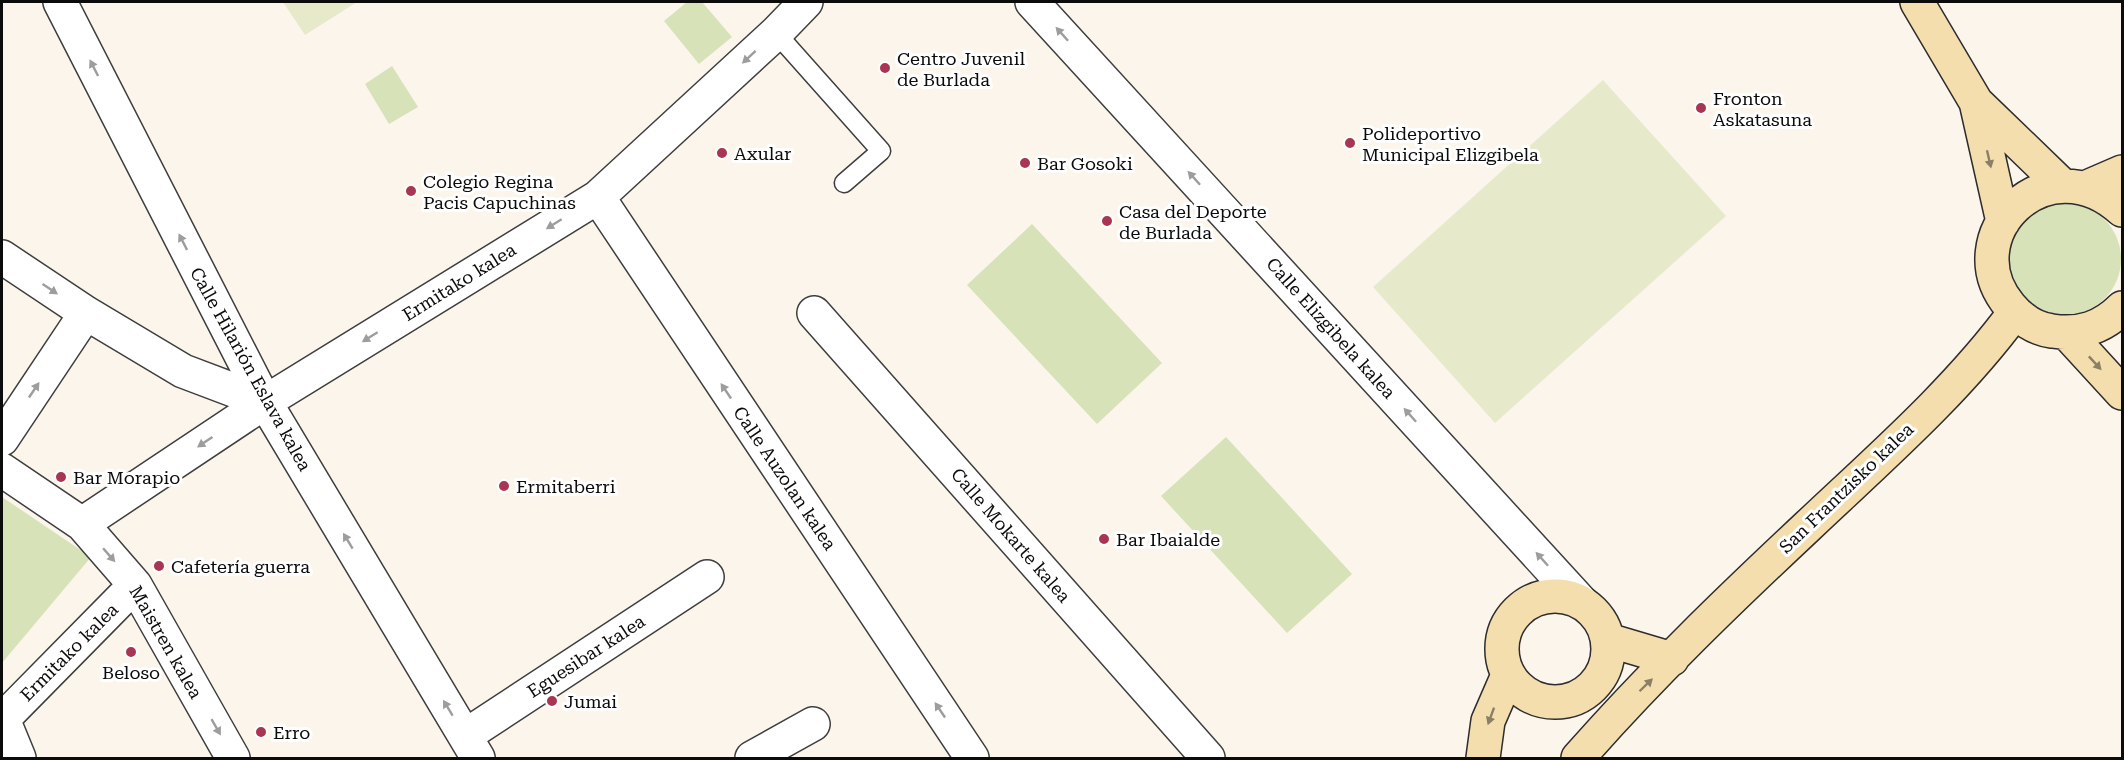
<svg xmlns="http://www.w3.org/2000/svg" width="2124" height="760" font-family="'Roboto Serif',serif">
  <rect width="100%" height="100%" fill="#fcf5eb"/>
  <path fill="#d7e2b9" d="M687 2H702L732 37 699 64 664 21Z
    M392 66 418 107 389 124 365 84Z
    M2009 259a56 56 0 1 1 112 0a56 56 0 1 1-112 0Z
    M1032 224 1162 363 1097 424 967 285Z
    M1226 437 1352 574 1287 633 1161 496Z
    M2 497 91 557 2 663Z"/>
  <path fill="#e6eaca" d="M283 2H357L305 35Z
    M1603 80 1726 216 1495 423 1373 287Z"/>
  <g fill="none" stroke-linecap="round" stroke-linejoin="round">
    <defs>
      <path id="lane" d="M776 33 881 151 844 183"/>
      <path id="street" d="M60 2 265 402 478 758
        M1032 2 1581 602
        M598 197 972 758
        M2 257 86 313 183 371 265 402
        M814 313 1208 758
        M2 439 86 313
        M2 470 82 524 135 585 233 758
        M82 524 265 402 598 197 776 33 806 2
        M3 719 135 585
        M3 719 19 758
        M465 736 707 577
        M752 758 813 724"/>
      <path id="secondary" d="M1917 2 1976 102 2062 185
        M1976 102 2003 222
        M2085 188 2122 172
        M2122 210C2046 141 1952 237 2010 306 2020 318 2035 329 2052 331 2080 335 2102 328 2122 308
        M2067 333 2122 393
        M1502 649a53 53 0 1 1 106 0a53 53 0 1 1-106 0Z
        M1608 640 1672 659
        M1483 758 1488 721 1508 675
        M1578 758C1650 676 1729 600 1809 525 1880 458 1957 391 2015 312"/>
    </defs>
    <use href="#lane" stroke="#3e3e3e" stroke-width="21"/>
    <use href="#street" stroke="#3e3e3e" stroke-width="36"/>
    <use href="#secondary" stroke="#2d2d2d" stroke-width="36"/>
    <use href="#lane" stroke="#fff" stroke-width="18"/>
    <use href="#street" stroke="#fff" stroke-width="33"/>
    <use href="#secondary" stroke="#f4deae" stroke-width="33"/>
  </g>
  <defs><path id="oneway-solid" d="M-6-.8H1V-3.2L6.5 0L1 3.2V.8H-6Z" transform="scale(1.5)"/></defs>
  <g fill="#9d9d9d">
    <use href="#oneway-solid" transform="translate(1062 34) rotate(-132)"/>
    <use href="#oneway-solid" transform="translate(749 57) rotate(137)"/>
    <use href="#oneway-solid" transform="translate(94 68) rotate(-117)"/>
    <use href="#oneway-solid" transform="translate(1194 178) rotate(-132)"/>
    <use href="#oneway-solid" transform="translate(554 224) rotate(148)"/>
    <use href="#oneway-solid" transform="translate(183 242) rotate(-117)"/>
    <use href="#oneway-solid" transform="translate(50 289) rotate(34)"/>
    <use href="#oneway-solid" transform="translate(370 337) rotate(148)"/>
    <use href="#oneway-solid" transform="translate(34 390) rotate(-56)"/>
    <use href="#oneway-solid" transform="translate(726 391) rotate(-124)"/>
    <use href="#oneway-solid" transform="translate(1410 415) rotate(-132)"/>
    <use href="#oneway-solid" transform="translate(205 442) rotate(146)"/>
    <use href="#oneway-solid" transform="translate(348 541) rotate(-121)"/>
    <use href="#oneway-solid" transform="translate(109 555) rotate(49)"/>
    <use href="#oneway-solid" transform="translate(1542 559) rotate(-132)"/>
    <use href="#oneway-solid" transform="translate(448 708) rotate(-121)"/>
    <use href="#oneway-solid" transform="translate(940 710) rotate(-124)"/>
    <use href="#oneway-solid" transform="translate(216 727) rotate(60)"/>
  </g>
  <g fill="#8b7f65">
    <use href="#oneway-solid" transform="translate(1989 159) rotate(77)"/>
    <use href="#oneway-solid" transform="translate(2095 363) rotate(47)"/>
    <use href="#oneway-solid" transform="translate(1646 685) rotate(-44)"/>
    <use href="#oneway-solid" transform="translate(1491 716) rotate(110)"/>
  </g>
  <g fill="#a83552" stroke="#fff" stroke-width="2">
    <circle cx="885" cy="68" r="6"/>
    <circle cx="1701" cy="108" r="6"/>
    <circle cx="1350" cy="143" r="6"/>
    <circle cx="722" cy="153" r="6"/>
    <circle cx="1025" cy="163" r="6"/>
    <circle cx="411" cy="191" r="6"/>
    <circle cx="1107" cy="221" r="6"/>
    <circle cx="61" cy="477" r="6"/>
    <circle cx="504" cy="486" r="6"/>
    <circle cx="1104" cy="539" r="6"/>
    <circle cx="159" cy="566" r="6"/>
    <circle cx="131" cy="652" r="6"/>
    <circle cx="552" cy="701" r="6"/>
    <circle cx="261" cy="732" r="6"/>
  </g>
  <g text-anchor="middle" dominant-baseline="central" stroke-width="6" stroke-linejoin="round" paint-order="stroke">
    <g font-size="18" fill="#0b0b0b" stroke="#fff" text-anchor="start">
      <text x="897" y="58">Centro Juvenil<tspan x="897" dy="21">de Burlada</tspan></text>
      <text x="1713" y="98">Fronton<tspan x="1713" dy="21">Askatasuna</tspan></text>
      <text x="1362" y="133">Polideportivo<tspan x="1362" dy="21">Municipal Elizgibela</tspan></text>
      <text x="734" y="153">Axular</text>
      <text x="1037" y="163">Bar Gosoki</text>
      <text x="423" y="181">Colegio Regina<tspan x="423" dy="21">Pacis Capuchinas</tspan></text>
      <text x="1119" y="211">Casa del Deporte<tspan x="1119" dy="21">de Burlada</tspan></text>
      <text x="73" y="477">Bar Morapio</text>
      <text x="516" y="486">Ermitaberri</text>
      <text x="1116" y="539">Bar Ibaialde</text>
      <text x="171" y="566">Cafetería guerra</text>
      <text x="131" y="672" text-anchor="middle">Beloso</text>
      <text x="564" y="701">Jumai</text>
      <text x="273" y="732">Erro</text>
    </g>
    <g font-size="18" fill="#0b0b0b" stroke="#fff">
      <text transform="translate(459 282) rotate(-32)">Ermitako kalea</text>
      <text transform="translate(1331 328) rotate(48)">Calle Elizgibela kalea</text>
      <text transform="translate(251 369) rotate(61)">Calle Hilarión Eslava kalea</text>
      <text transform="translate(785 478) rotate(56)">Calle Auzolan kalea</text>
      <text transform="translate(1846 488) rotate(-44)">San Frantzisko kalea</text>
      <text transform="translate(1011 535) rotate(49)">Calle Mokarte kalea</text>
      <text transform="translate(166 642) rotate(60)">Maistren kalea</text>
      <text transform="translate(69 652) rotate(-45)">Ermitako kalea</text>
      <text transform="translate(586 656) rotate(-33)">Eguesibar kalea</text>
    </g>
  </g>
  <rect width="2124" height="760" fill="none" stroke="#0b0b0b" stroke-width="6"/>
</svg>
